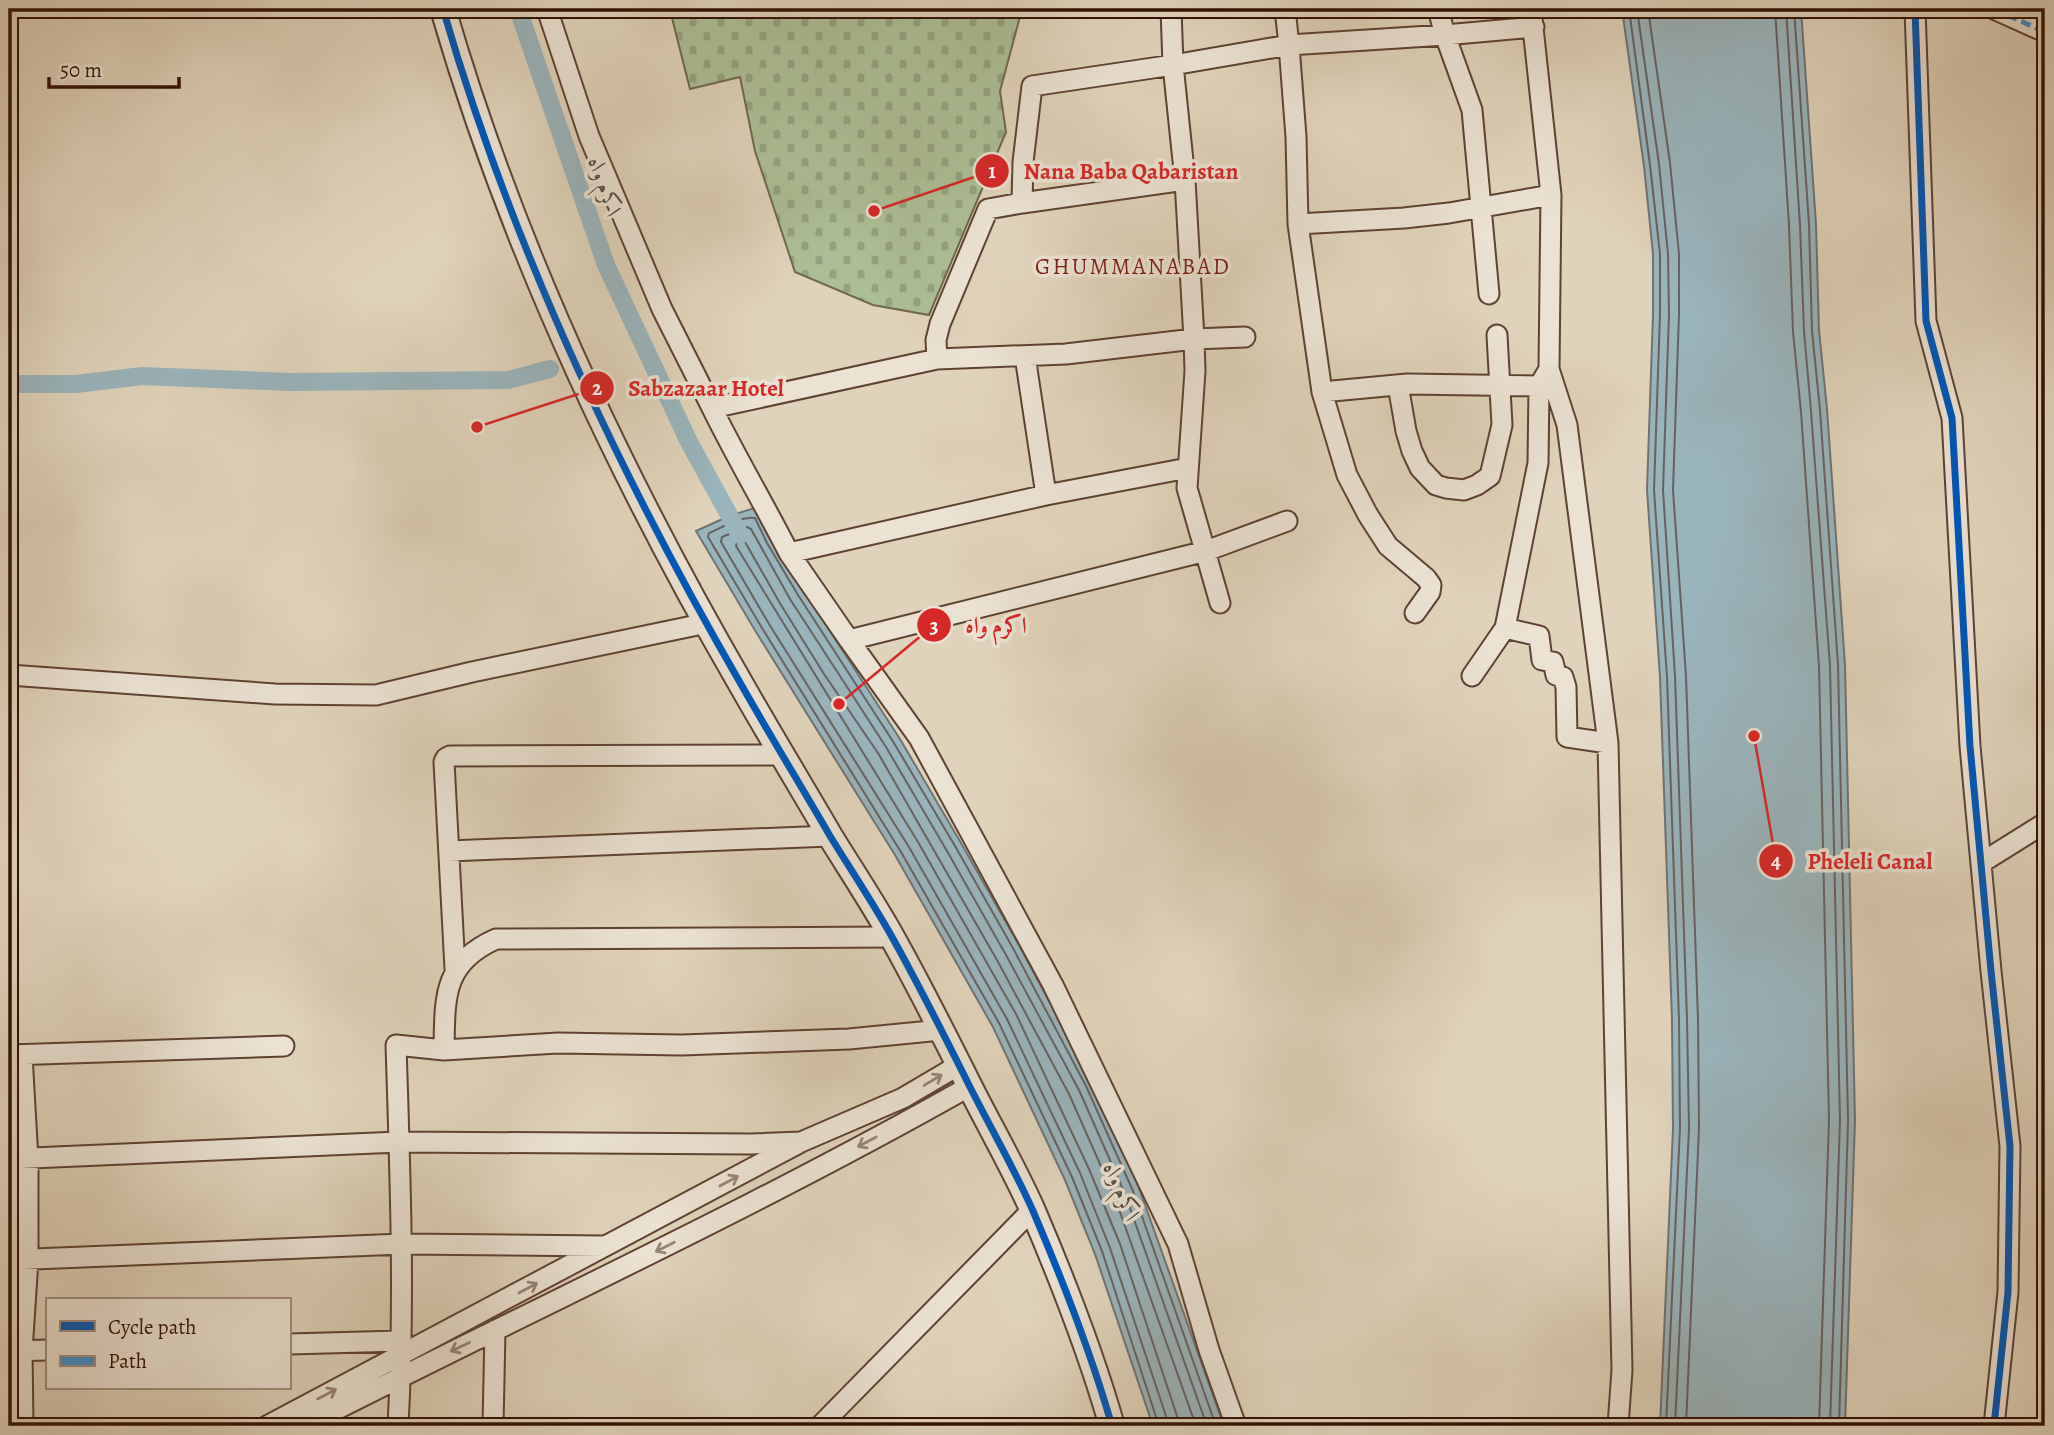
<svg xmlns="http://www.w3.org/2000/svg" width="2054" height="1435" font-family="Alegreya,Amiri,serif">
  <defs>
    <pattern id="cemetery-stones" width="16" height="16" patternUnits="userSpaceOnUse" patternTransform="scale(1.75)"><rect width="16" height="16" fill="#acbe95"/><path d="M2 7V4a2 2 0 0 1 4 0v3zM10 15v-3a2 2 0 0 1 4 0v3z" fill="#94a27f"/></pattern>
  </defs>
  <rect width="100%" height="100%" fill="#e0d3bb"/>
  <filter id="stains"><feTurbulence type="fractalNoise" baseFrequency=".00286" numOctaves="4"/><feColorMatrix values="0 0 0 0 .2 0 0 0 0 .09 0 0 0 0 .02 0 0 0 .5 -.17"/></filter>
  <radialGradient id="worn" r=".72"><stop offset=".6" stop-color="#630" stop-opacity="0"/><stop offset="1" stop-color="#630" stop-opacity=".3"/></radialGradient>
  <path fill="url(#cemetery-stones)" stroke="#6f684d" stroke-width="2" d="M651 9H1022L1000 91 1006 132 929 315 873 305 795 272 755 151 740 77 690 89 672 18 651 16Z"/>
  <path fill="#9ab4bc" stroke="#707373" stroke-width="2" d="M1622 9H1801L1816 224 1819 330 1827 409 1845 665 1855 1120 1845 1426H1660L1673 1129 1672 1020 1660 677 1647 490 1653 314V254L1644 166Z
    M758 507 804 591 900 739 961 843 1020 947 1093 1083 1139 1188 1224 1426H1153L1095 1254 1065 1180 993 1027 895 855 756 632 696 531 729 516Z"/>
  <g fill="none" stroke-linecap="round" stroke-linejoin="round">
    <path stroke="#666260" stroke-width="2" d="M1629 9 1650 165 1660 254V314L1654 490 1667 677 1679 1020 1680 1128 1666 1426
      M1637 9 1659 164 1668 254 1669 314 1663 490 1675 676 1687 1019 1689 1128 1675 1426
      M1648 9 1670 163 1679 254V314L1673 490 1686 676 1698 1019 1699 1128 1686 1426
      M1775 9 1789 225 1793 332 1801 412 1819 666 1829 1120 1819 1426
      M1786 9 1800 225 1804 331 1811 411 1830 666 1840 1120 1830 1426
      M1794 9 1809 224 1812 331 1820 410 1838 665 1848 1120 1839 1426
      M1159 1426 1102 1251 1072 1177 999 1023 901 852 762 628 708 537 709 533C723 527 741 516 755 518L767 543 798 595 894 743 955 846 1014 950 1086 1086 1133 1191 1216 1426
      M1168 1426 1167 1419 1110 1248 1080 1173 1007 1019 909 847 769 624 721 542 722 537 747 527 751 529 790 599 886 747 947 851 1006 955 1079 1090 1125 1194 1207 1426
      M1178 1426 1177 1416 1120 1244 1089 1169 1016 1014 918 842 736 546 737 542 742 540 745 542 781 605 824 674 878 753 997 960 1069 1094 1115 1198 1196 1426"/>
    <path stroke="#9ab4bc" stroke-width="18" d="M518 9 606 265 689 442 740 535
      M9 384H76L142 376 290 382 508 380 550 369"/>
    <defs>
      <path id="minor" d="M547 9 589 136 662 309 712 408 937 359 1066 354 1194 339 1245 337
        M1171 9 1173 65 1185 180 1194 339 1195 371 1187 488 1220 603
        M1285 9 1289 45 1296 137 1298 224 1322 392 1407 384 1539 386
        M1438 9 1445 35 1472 110 1489 294
        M1915 9 1926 321 1952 418 1970 746 1991 971 2010 1146 2008 1292 1994 1426
        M1994 9 2045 32
        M1185 180 1022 203 1023 162 1032 86 1173 65 1289 45 1445 35 1534 27
        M1298 224 1404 218 1449 213 1551 195
        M1025 356 1046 495
        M937 359 936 340 940 324 988 209 1022 203
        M1549 369 1567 425 1608 743 1622 1370 1618 1426
        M1398 385 1406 431 1412 451 1420 468 1436 485 1446 488 1464 490 1477 485 1490 476 1502 425 1497 335
        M1322 392 1347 475 1368 515 1388 546 1426 578 1431 585 1430 592 1415 613
        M712 408C736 457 764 504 789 553L1046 495 1188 468
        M789 553 849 640 1206 551 1287 521
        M1505 628 1539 636 1542 660 1553 662 1556 675 1563 677 1566 687 1567 737 1608 743
        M849 640 919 738 1053 985 1178 1244 1209 1350 1236 1426
        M9 675 275 694 376 695 472 672 707 623
        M1472 676 1505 628 1538 463 1539 386 1549 369 1551 195 1531 9
        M449 851 830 836
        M1981 863 2045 823
        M455 969 444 762 446 758 450 756 783 755
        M444 1050C445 998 442 963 496 939L892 937
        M9 1055 284 1046
        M22 1055 28 1160V1260L22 1351 23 1426
        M9 1159 399 1142 751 1144 801 1142
        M9 1260 402 1244 603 1246
        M289 1344 400 1341
        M9 1351 47 1350
        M267 1426 801 1142 903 1098 959 1065
        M304 1426C525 1313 753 1209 970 1086
        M398 1426C405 1299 400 1172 396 1045L444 1050 558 1043 682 1045 849 1039 941 1030
        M493 1426 495 1330
        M820 1426 1032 1210"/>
      <path id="tertiary" d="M443 9C512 247 618 472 742 686 771 737 801 786 830 836 851 870 873 903 892 937 919 985 944 1035 969 1085 990 1127 1014 1168 1033 1211 1063 1281 1091 1353 1112 1426"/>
    </defs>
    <use href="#minor" stroke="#5e4232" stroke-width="23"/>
    <use href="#tertiary" stroke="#5e4232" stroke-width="28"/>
    <use href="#minor" stroke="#ebe2d3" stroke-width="19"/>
    <use href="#tertiary" stroke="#ebe2d3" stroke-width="24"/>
    <path stroke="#3d92d1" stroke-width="5" stroke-dasharray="10 5" stroke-linecap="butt" d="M1994 9 2045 32"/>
    <defs>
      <path id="cycleway" d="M443 9C512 247 618 472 742 686 771 737 801 786 830 836 851 870 873 903 892 937 919 985 944 1035 969 1085 990 1127 1014 1168 1033 1211 1063 1281 1091 1353 1112 1426
        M1915 9 1926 321 1952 418 1970 746 1991 971 2010 1146 2008 1292 1994 1426"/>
    </defs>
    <use href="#cycleway" stroke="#ebe2d3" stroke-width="11"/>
    <use href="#cycleway" stroke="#0057b8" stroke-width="7"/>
  </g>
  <defs><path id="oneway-shaft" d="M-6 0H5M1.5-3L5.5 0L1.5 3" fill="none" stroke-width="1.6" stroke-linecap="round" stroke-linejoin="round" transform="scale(1.75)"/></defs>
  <g stroke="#988476">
    <use href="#oneway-shaft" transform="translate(933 1080) rotate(-31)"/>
    <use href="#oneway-shaft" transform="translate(867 1142) rotate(152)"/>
    <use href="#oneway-shaft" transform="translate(729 1181) rotate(-28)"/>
    <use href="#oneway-shaft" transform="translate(665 1247) rotate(153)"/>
    <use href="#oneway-shaft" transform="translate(528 1288) rotate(-28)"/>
    <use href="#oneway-shaft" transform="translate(460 1347) rotate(154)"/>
    <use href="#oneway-shaft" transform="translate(327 1394) rotate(-28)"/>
  </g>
  <g text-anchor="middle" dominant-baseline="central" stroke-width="7" stroke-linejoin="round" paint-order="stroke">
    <g font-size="23" font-style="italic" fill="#564a45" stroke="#ebe2d3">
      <text transform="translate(605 187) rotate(71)">اکرم واہ</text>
      <text transform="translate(1122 1192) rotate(67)">اکرم واہ</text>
    </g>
    <g font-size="23" letter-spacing="2" fill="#7a1f14" stroke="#ebe2d3">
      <text x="1133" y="266">GHUMMANABAD</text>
    </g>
  </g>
  <path fill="none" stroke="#d62828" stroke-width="2.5" d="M874 211L992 171M477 427L597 388M839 704L934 625M1754 736L1776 861"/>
  <g fill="#d62828" stroke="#ebe2d3" stroke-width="2.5">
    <circle cx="874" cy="211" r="7"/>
    <circle cx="477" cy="427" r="7"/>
    <circle cx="839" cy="704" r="7"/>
    <circle cx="1754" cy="736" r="7"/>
    <circle cx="992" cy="171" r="18"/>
    <circle cx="597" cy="388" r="18"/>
    <circle cx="934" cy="625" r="18"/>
    <circle cx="1776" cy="861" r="18"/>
  </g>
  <g font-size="21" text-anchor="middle" font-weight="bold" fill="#fff">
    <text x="992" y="178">1</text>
    <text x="597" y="395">2</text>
    <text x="934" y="633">3</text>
    <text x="1776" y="868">4</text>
  </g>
  <g font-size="23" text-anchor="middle" font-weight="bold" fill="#d62828" stroke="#ebe2d3" stroke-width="7" stroke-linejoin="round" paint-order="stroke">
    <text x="1131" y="179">Nana Baba Qabaristan</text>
    <text x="706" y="396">Sabzazaar Hotel</text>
    <text x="996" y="633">اکرم واہ</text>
    <text x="1870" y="869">Pheleli Canal</text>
  </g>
  <rect width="2054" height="1435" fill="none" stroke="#e0d3bb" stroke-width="35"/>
  <rect x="10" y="10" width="2033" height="1414" fill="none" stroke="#321105" stroke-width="3.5"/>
  <rect x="18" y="18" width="2019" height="1400" fill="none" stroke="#321105" stroke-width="2"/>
  <rect x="46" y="1298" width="245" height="91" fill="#ebe2d3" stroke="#a18e81" stroke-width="2"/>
  <rect x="60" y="1321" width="35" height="10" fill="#0057b8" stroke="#a18e81" stroke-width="2"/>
  <text x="108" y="1334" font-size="21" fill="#321105">Cycle path</text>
  <rect x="60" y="1356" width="35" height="10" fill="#3d92d1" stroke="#a18e81" stroke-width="2"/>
  <text x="108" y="1368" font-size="21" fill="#321105">Path</text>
  <path d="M49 77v10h130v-10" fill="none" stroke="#321105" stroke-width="3.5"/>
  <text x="60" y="77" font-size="21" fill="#321105" stroke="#ebe2d3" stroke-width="5" paint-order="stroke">50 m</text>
  <rect width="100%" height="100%" filter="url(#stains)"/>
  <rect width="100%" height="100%" fill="url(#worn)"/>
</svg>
